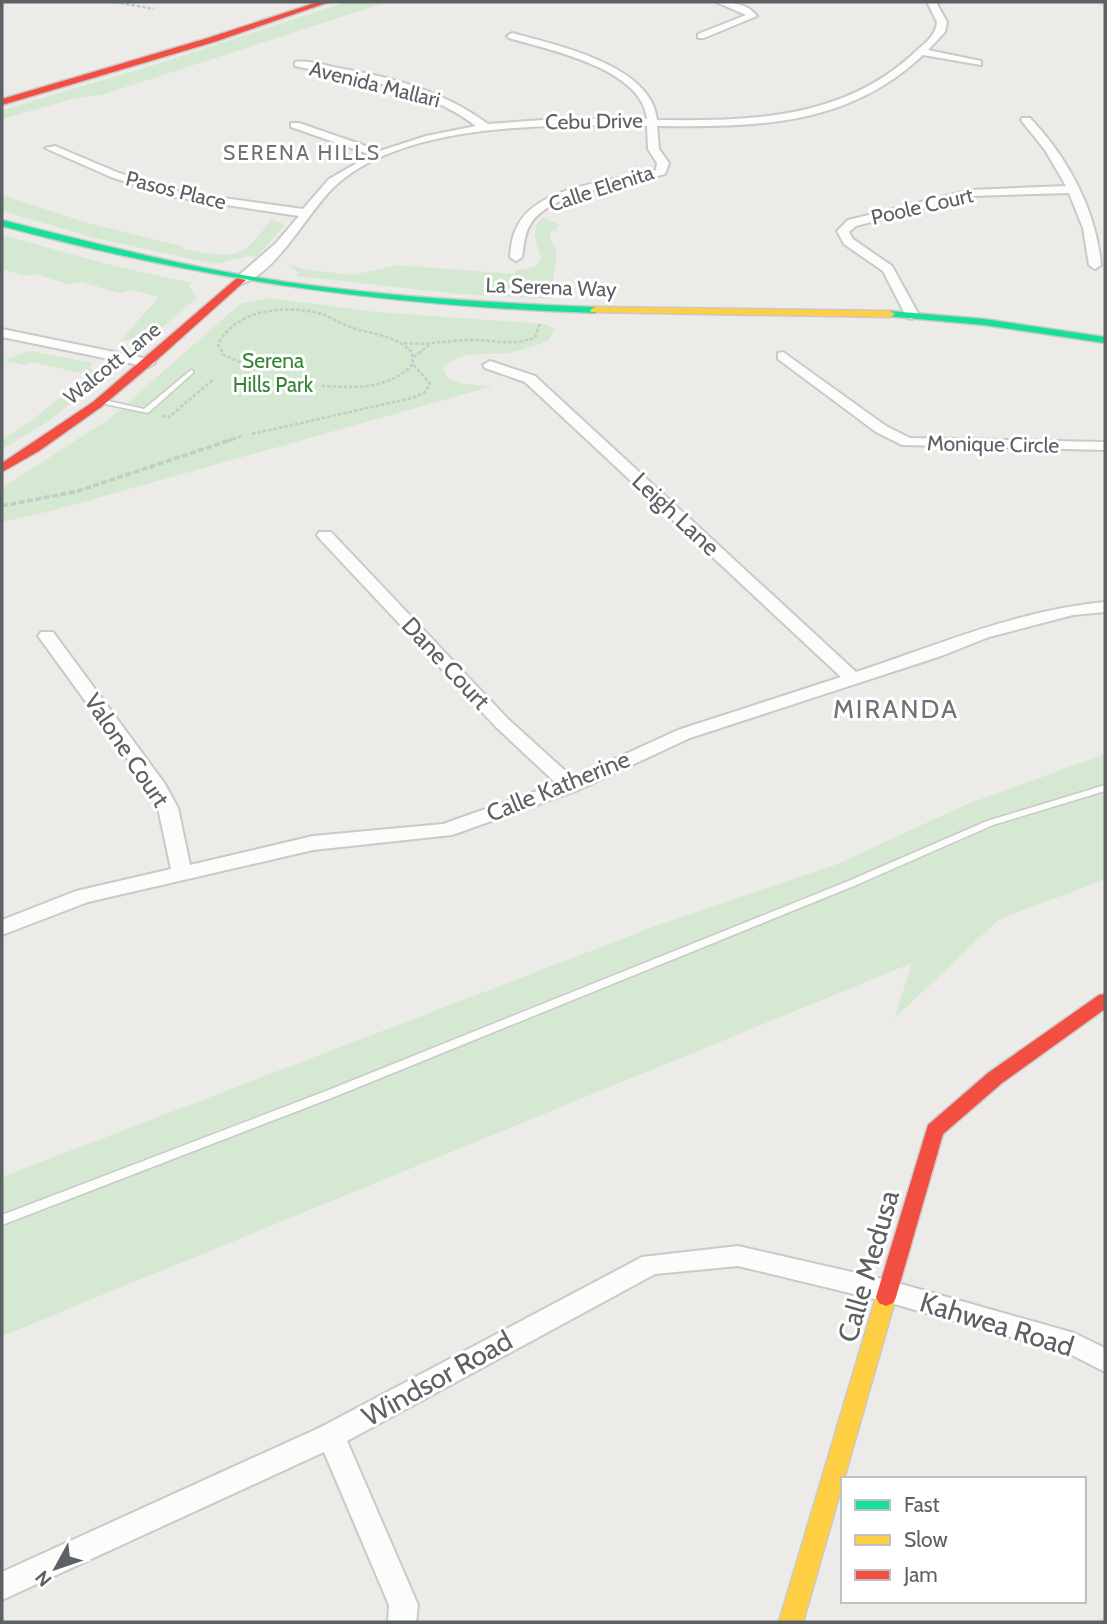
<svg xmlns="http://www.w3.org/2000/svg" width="1107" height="1624" font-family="Cabin,sans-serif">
  <rect width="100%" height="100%" fill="#ecebe7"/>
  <path fill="#d5e8d2" d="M346 2 381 4 101 95 76 98 2 119V110L151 66Z
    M2 195 91 224 182 246V249C230 257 242 263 271 219L285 225 256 257 249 256 215 264 95 238 2 211Z
    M543 217 558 224 555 231 551 230C548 240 554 242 556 252 557 258 551 290 551 299L460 294 296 276 299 273 288 264 302 269 353 275 397 265 514 274 515 271 534 267 541 259C537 243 529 231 543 217Z
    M2 235 114 266 192 283 189 286 197 298 152 336 120 341 159 297 130 290 118 293 82 282 68 284 35 274 25 276 2 269Z
    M268 298 376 312 545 324 555 329 548 341C535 345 519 352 505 353 481 356 462 349 443 368L447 378 464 384 493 386 55 510 2 522V488L109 419 240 304Z
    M31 351 93 363 89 366 100 379 46 423 2 449V440L31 421 86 377 82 373 30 362 25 365 4 360Z
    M1105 754V879L998 920 894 1019 912 963 2 1336V1177L656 926 840 863 965 805Z"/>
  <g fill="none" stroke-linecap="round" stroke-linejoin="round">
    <defs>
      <path id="lane" d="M191 370 193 371V373L148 413 100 403 96 401 100 399 144 409Z
        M1105 785V791L993 825 854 886 334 1097 2 1225V1215L326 1091 846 882 987 821Z"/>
      <path id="street" d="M716 2C731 2 747 3 757 16L704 38H698V34L746 15Z
        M927 2H936L947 22 945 32 928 50 981 61V65L923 55C847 127 756 127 657 126L659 149 669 163 665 174C629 185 550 190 530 225 524 234 524 247 522 257L516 261 510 257C511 246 512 235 518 225 540 184 615 182 656 170L657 163 648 149 647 126C557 124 402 121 333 188 307 213 277 273 241 284L235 280 237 277 276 243 299 216 174 197 111 177 45 148 55 146 119 173 180 192 303 209 329 179 371 155 291 127V123H299L380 151 426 136 476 126C422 85 359 80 295 66V62C309 60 324 65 338 68 392 77 443 91 488 124L557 119H647C642 68 549 50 509 38L507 36 512 33C556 45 652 65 657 120 749 121 840 120 912 55 922 45 936 37 937 22Z
        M1022 118H1030C1068 158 1096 210 1101 265L1095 269 1089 265 1083 228 1069 193 971 196 856 226 849 232 853 239 892 266 919 315 912 319 907 318 883 271 844 244 837 231 848 220 971 190 1066 186 1045 150 1021 120Z
        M2 329 148 359 155 363 148 367 2 337Z
        M783 352 886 426 910 438 1105 442V450L902 445 876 432 778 359V353Z
        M490 361 535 376 856 672C938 645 1018 610 1105 602V612L1073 615 989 637 941 656 690 738 578 790 452 835 313 850 88 902 2 935V920L76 891 171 869 158 808 147 786 41 640 38 636 41 632H53L165 784 178 808 190 865 313 836 443 824 557 784 496 727 319 538 317 535 319 532H331L508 719 573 778 678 730 841 677 525 382 485 368 483 365Z
        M738 1246 887 1280 1074 1333 1105 1348V1372L1068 1353 887 1302 738 1266 655 1274 347 1441 418 1605 416 1622H388L389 1605 324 1452 2 1600V1572L321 1427 642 1257Z"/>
      <path id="fast" d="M2 220C74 238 146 257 220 271 343 294 469 302 595 307L600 310 595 313C388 306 202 280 2 226Z
        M890 311 984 319 1105 337V343L984 325 886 316V312Z"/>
      <path id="slow" d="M595 307 890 311 895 314 890 317 591 312 590 310Z
        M886 1288 893 1291 896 1297 803 1622H779L876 1297 879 1291Z"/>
      <path id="jam" d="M318 2H329L214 42 2 105V99L208 38Z
        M237 278 246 280 159 358 101 407 39 451 2 472V463L93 402Z
        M1105 994V1009L1002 1083 943 1134 896 1297 893 1303 886 1306 879 1303 876 1297 928 1125 988 1073 1099 995Z"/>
    </defs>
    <use href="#lane" stroke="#c9c9c9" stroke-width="3"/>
    <use href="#street" stroke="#c9c9c9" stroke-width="4"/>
    <use href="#fast" stroke="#c9c9c9" stroke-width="3"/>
    <use href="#slow" stroke="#c9c9c9" stroke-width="3"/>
    <use href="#jam" stroke="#c9c9c9" stroke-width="3"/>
    <path stroke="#c6cbc8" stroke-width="2.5" stroke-dasharray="3.5 2" stroke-linecap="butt" d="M115 2 154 9
      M404 343C426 346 447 340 470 340 496 340 508 346 535 338L540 323
      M414 357 429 345
      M256 369 224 355 218 345C235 309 283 305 318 313 330 316 341 324 353 328 375 335 395 335 412 352L413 364C388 390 355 388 322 386
      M162 416 169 417 214 379
      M252 434 412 398 425 392 430 384 413 364
      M228 441 242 436"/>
    <path stroke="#c6cbc8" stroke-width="3.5" stroke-dasharray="6 2.5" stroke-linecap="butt" d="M2 506 78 491 233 439"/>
    <use href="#lane" fill="#fcfcfb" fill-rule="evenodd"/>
    <use href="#street" fill="#fcfcfb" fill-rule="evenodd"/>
    <use href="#fast" fill="#16e098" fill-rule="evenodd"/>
    <use href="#slow" fill="#ffcf43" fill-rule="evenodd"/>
    <use href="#jam" fill="#f24e42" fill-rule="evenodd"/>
  </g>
  <g text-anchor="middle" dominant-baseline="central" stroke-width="6" stroke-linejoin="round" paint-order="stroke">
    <g font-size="21" fill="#5c6165" stroke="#fff">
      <text transform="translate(375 84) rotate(14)">Avenida Mallari</text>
      <text transform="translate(594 121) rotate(-1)">Cebu Drive</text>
      <text transform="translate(601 188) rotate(-18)">Calle Elenita</text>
      <text transform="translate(176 190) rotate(14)">Pasos Place</text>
      <text transform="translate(922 206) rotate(-13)">Poole Court</text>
      <text transform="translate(551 287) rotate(2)">La Serena Way</text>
      <text transform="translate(112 363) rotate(-39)">Walcott Lane</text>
      <text transform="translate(993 444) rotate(1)">Monique Circle</text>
    </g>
    <g font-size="21" letter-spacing="2" fill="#6d7377" stroke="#fff">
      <text x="302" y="152">SERENA HILLS</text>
    </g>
    <g font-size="21" fill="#358434" stroke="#fff">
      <text x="273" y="360">Serena<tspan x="273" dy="24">Hills Park</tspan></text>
    </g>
    <g font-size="24" fill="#5c6165" stroke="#fff">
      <text transform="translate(676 514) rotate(43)">Leigh Lane</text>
      <text transform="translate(446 663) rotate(47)">Dane Court</text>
      <text transform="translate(127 750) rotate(56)">Valone Court</text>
      <text transform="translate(558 786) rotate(-22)">Calle Katherine</text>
    </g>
    <g font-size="26" letter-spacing="2" fill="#6d7377" stroke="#fff">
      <text x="896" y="709">MIRANDA</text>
    </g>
    <g font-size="28" fill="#5c6165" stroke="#fff">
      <text transform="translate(868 1266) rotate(-74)">Calle Medusa</text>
      <text transform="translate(997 1324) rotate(17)">Kahwea Road</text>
      <text transform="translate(437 1378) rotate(-29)">Windsor Road</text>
    </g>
  </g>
  <rect width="1107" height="1624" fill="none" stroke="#5c6165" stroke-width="7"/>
  <rect x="841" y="1477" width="245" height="126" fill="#ffffff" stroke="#bec0c1" stroke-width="2"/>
  <rect x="855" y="1500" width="35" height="10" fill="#16e098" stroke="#bec0c1" stroke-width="2"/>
  <text x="904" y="1512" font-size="21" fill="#5c6165">Fast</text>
  <rect x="855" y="1535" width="35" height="10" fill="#ffcf43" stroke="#bec0c1" stroke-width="2"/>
  <text x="904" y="1547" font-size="21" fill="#5c6165">Slow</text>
  <rect x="855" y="1570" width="35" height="10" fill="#f24e42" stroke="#bec0c1" stroke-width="2"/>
  <text x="904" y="1582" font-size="21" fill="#5c6165">Jam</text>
  <g transform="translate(56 1568) rotate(230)" stroke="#ffffff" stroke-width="5" paint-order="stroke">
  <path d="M0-5L12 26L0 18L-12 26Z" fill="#5c6165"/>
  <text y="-10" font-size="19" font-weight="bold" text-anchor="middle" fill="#5c6165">N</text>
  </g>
</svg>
